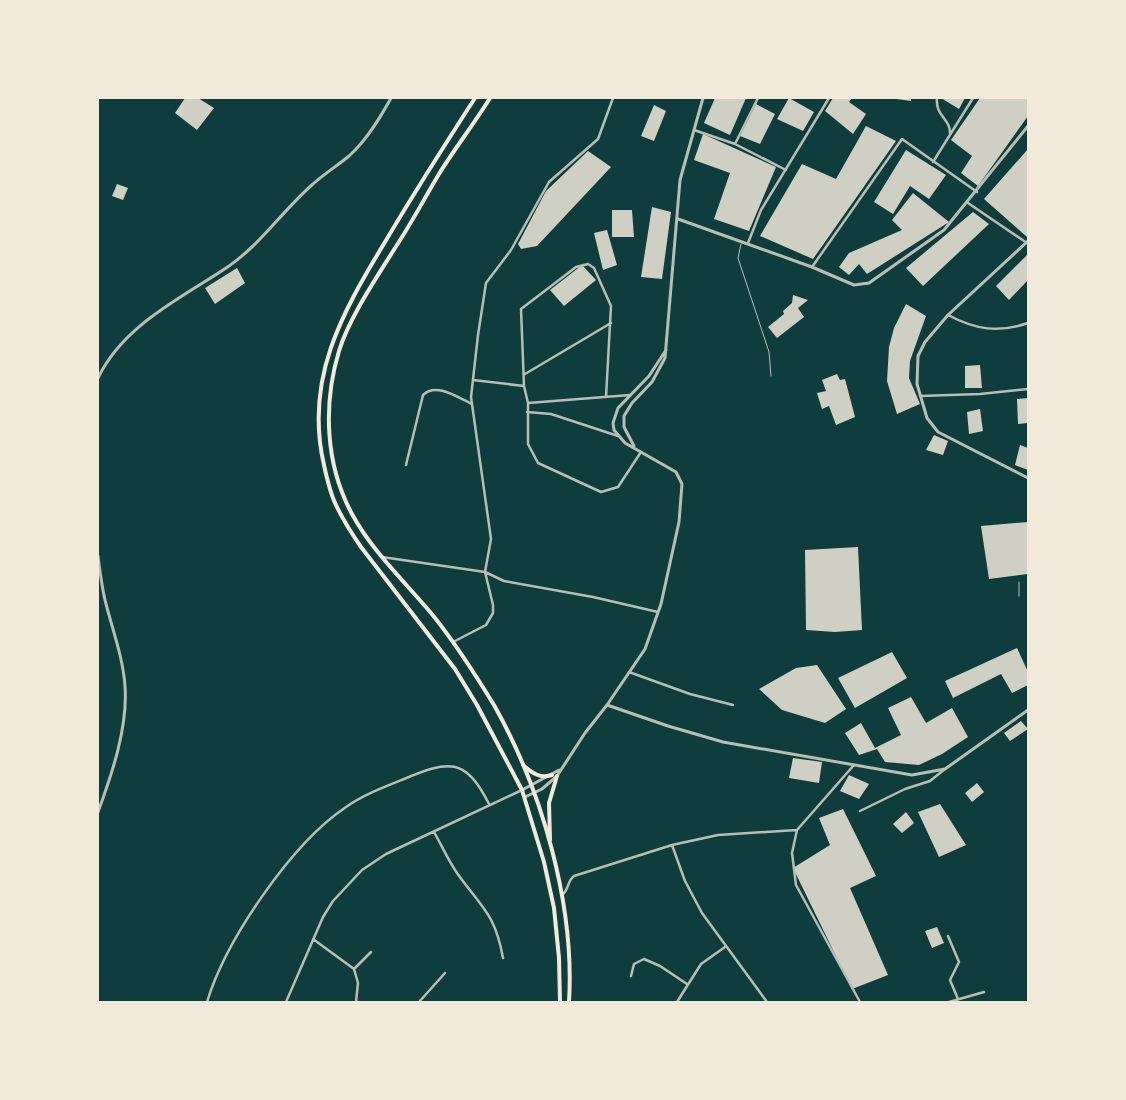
<svg xmlns="http://www.w3.org/2000/svg" width="1126" height="1100" font-family="Raleway,sans-serif">
  <rect width="100%" height="100%" fill="#0f3d3e"/>
  <path fill="#cfcfc3" d="M185 98H198L214 108 197 130 175 113Z
    M715 98H746L730 135 704 123Z
    M789 98 814 112 803 131 777 119Z
    M833 98H852L849 102 866 114 853 134 825 111Z
    M889 98H911V101Z
    M941 98H965L959 109Z
    M980 98H1028V116L978 186 961 173 972 156 951 140Z
    M756 104 775 114 760 144 740 136Z
    M654 105 666 111 654 141 641 136Z
    M866 126 896 141 813 259 760 236 802 164 836 179Z
    M703 134 776 167 749 231 714 219 730 173 694 160Z
    M1028 149V236L1027 237 984 199Z
    M906 150 946 175 929 199 910 186 893 214 874 202Z
    M588 151 611 167 537 246 521 249 518 244 546 191Z
    M117 184 128 188 123 200 112 196Z
    M913 193 949 222 867 274 859 264 849 275 839 267 849 253 902 230 892 220Z
    M652 207 671 212 662 279 641 277Z
    M612 210H632L634 237H612Z
    M973 212 989 224 923 286 906 268Z
    M607 230 617 265 603 270 594 233Z
    M1028 254V280L1009 300 996 286Z
    M582 265 596 280 564 306 550 290Z
    M237 268 245 283 215 304 205 288Z
    M793 295 808 300 798 308 804 317 777 338 768 327 784 314 783 311 792 303Z
    M906 304 926 316 910 361 909 378 920 404 897 414 887 381 889 347 894 328Z
    M980 365 982 388H965V366Z
    M837 374 840 380 845 379 855 417 836 425 829 406 822 409 817 393 826 391 822 380Z
    M1028 398V423L1018 424 1017 399Z
    M980 409 983 431 969 434 967 412Z
    M934 435 948 441 943 455 926 450Z
    M1020 445 1028 448V470L1015 465Z
    M1028 522V574L989 579 981 526Z
    M858 547 862 630 835 632 806 630 805 550Z
    M1017 648 1028 672V685L1012 693 1001 674 953 698 945 681Z
    M892 652 907 678 855 708 838 678Z
    M817 665 846 709 825 723 782 710 759 689 796 668Z
    M911 697 926 723 952 708 968 737 942 754 919 765 885 762 877 749 859 755 845 733 861 723 875 748 901 735 888 708Z
    M1021 721 1028 729 1010 741 1004 733Z
    M793 758 822 762 819 783 789 778Z
    M849 775 869 784 859 799 840 791Z
    M977 783 984 792 972 802 965 793Z
    M940 804 966 845 939 857 918 812Z
    M843 809 876 876 850 888 888 975 852 989 793 868 830 845 819 818Z
    M906 812 914 823 902 833 893 824Z
    M937 927 944 943 932 948 925 931Z"/>
  <g fill="none" stroke-linecap="round" stroke-linejoin="round">
    <path stroke="#b8beb3" stroke-width="1" d="M741 244 738 258 769 352 771 376
      M1019 582V596"/>
    <path stroke="#b8beb3" stroke-width="2.5" d="M937 98C935 116 951 119 950 134
      M694 130 735 144 786 170
      M735 144 758 98
      M933 162 973 98
      M968 203 1027 243
      M748 243 761 210 829 98
      M812 267 902 139 977 192
      M948 315C976 330 999 333 1028 323
      M525 374 611 323
      M473 380 524 386 528 403V444L538 463 601 492 618 487 641 452
      M524 386 521 309 576 267 588 264 594 268 611 306 606 397
      M920 396 980 394 1028 389
      M528 403 630 395
      M527 412 551 414 618 436
      M406 465 423 395C436 382 457 397 472 404
      M382 557 485 572 504 581 593 597 658 612
      M453 642 486 625 493 613V605L485 572 491 539 471 397 478 335 486 283 511 250 549 182 598 139 613 98
      M629 672 690 694 733 705
      M860 811 905 789 930 781 945 769
      M797 830 792 853 796 885 860 1002
      M434 832C442 846 448 860 457 873 481 907 495 913 503 958
      M672 845 685 881 702 913 767 1002
      M562 895C569 890 567 881 574 876L672 845 718 835 797 830 854 765
      M948 936 959 962 950 980 958 999
      M313 939 354 969 358 983 356 1002
      M354 969 371 952
      M631 976 634 964 644 959 660 966 687 984
      M207 1002C226 940 291 844 346 807 363 795 384 787 404 779 448 761 465 756 489 804
      M286 1002 323 917 333 901 362 870 386 854 522 790
      M419 1002 445 973
      M677 1002 701 964 725 947
      M949 1002 984 992"/>
    <path stroke="#b8beb3" stroke-width="3" d="M678 219 812 267 854 285 869 283 944 230 1028 126
      M1028 241 948 315 925 342 918 356 917 384 927 418 938 432 1028 478
      M98 378C124 324 182 298 229 266 262 243 283 210 313 184 324 174 337 166 349 156 367 140 380 118 391 98
      M634 446 624 427V416L632 403 652 382 665 358 680 180 703 98
      M98 556C100 572 102 589 106 604 113 631 123 658 125 686 128 727 112 774 98 812
      M607 705 668 726 723 742 912 775 945 769 1028 710
      M522 790 559 770
      M525 797 542 789 557 776 585 733 607 705 645 649 661 604 679 522 682 484 676 472 625 443 614 430 613 423 618 408 649 376 666 350"/>
    <path stroke="#f1e9da" stroke-width="4" d="M475 98C444 146 414 193 385 242 342 313 304 379 324 465 327 479 330 493 336 505 343 520 352 534 361 547L455 669 477 705 522 790 544 862 554 908 559 958 560 1002
      M490 98C474 124 455 148 439 174 424 199 411 224 395 248 377 277 349 318 339 351 323 404 325 464 352 514 372 551 404 581 431 613 454 641 475 674 494 705 542 790 575 905 569 1002
      M523 765C532 773 540 779 552 775
      M550 840 549 803 557 776"/>
  </g>
  <rect width="1126" height="1100" fill="none" stroke="#f1e9da" stroke-width="198"/>
</svg>
